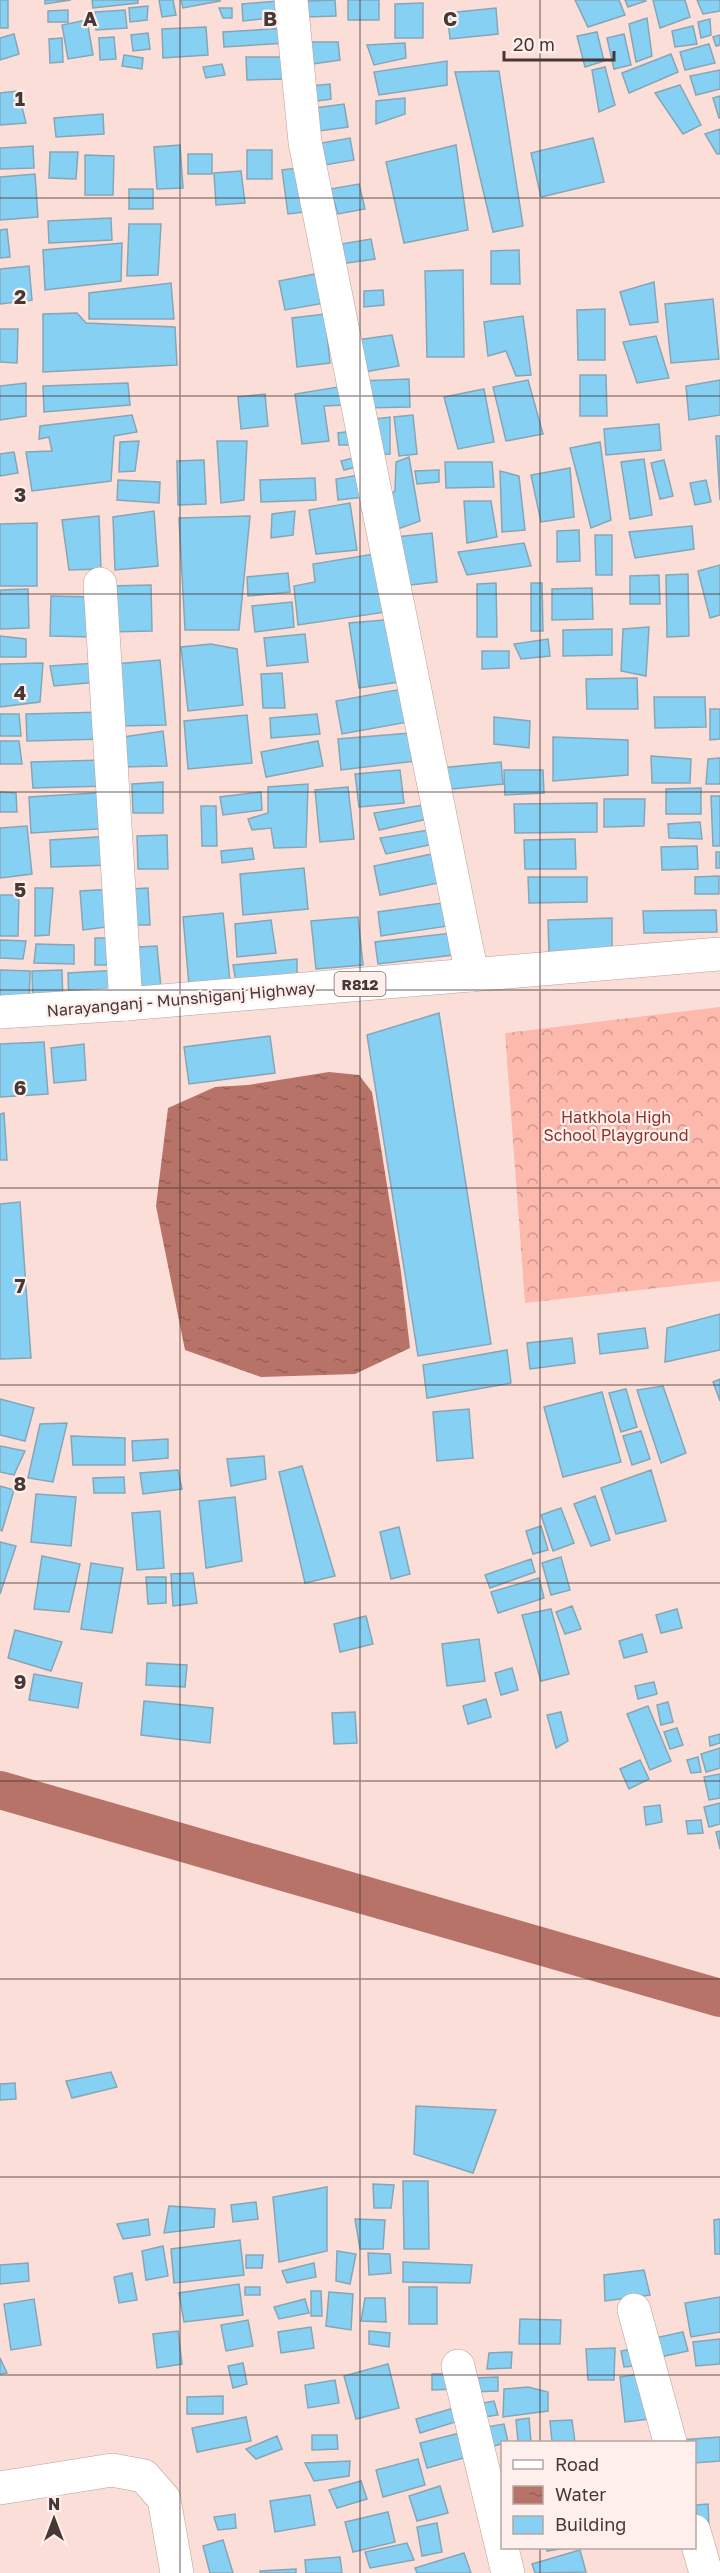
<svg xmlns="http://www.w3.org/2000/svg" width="720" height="2573" font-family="'Golos Text',sans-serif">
  <defs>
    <pattern id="forest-crowns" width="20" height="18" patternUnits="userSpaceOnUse" patternTransform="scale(1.5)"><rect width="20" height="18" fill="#feb9ad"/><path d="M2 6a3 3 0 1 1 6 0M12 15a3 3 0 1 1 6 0" fill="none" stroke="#cf978e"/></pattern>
    <pattern id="water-ripples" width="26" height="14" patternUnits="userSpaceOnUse" patternTransform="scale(1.5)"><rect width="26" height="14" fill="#b87368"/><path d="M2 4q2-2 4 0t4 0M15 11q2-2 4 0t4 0" fill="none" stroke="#975f56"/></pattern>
  </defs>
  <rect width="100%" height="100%" fill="#fbded8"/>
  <path fill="url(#forest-crowns)" d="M720 1007V1281L525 1303 505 1033Z"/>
  <path fill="url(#water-ripples)" d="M329 1072 359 1075 372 1092 401 1272 410 1348 355 1374 261 1377 185 1350 156 1206 168 1108 215 1087 248 1085Z"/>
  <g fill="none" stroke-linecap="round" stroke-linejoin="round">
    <path stroke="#b87368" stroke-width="38" d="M0 1790 720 1998"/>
  </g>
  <path fill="#86d0f4" stroke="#86a6b6" stroke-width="1.5" d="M0 0H8V28H0Z
    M45 0H71L45 4Z
    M92 0H138V3L93 8Z
    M159 0H173L176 15 162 17Z
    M181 0H219L220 1 183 8Z
    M335 0 336 16 307 17V1Z
    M348 0H379V20H348Z
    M575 0H619L625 15 588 27Z
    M625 0H645L646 1 628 7Z
    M653 0H685L690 17 660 28Z
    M697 0H720V11L703 14Z
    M278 1 280 17 243 21 242 4Z
    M423 3V38H395V4Z
    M148 6 147 20 130 22 129 8Z
    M219 8H232V18H223Z
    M496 8 498 34 450 39 447 13Z
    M68 10V22H48V11Z
    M125 10 127 28 96 30 95 12Z
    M647 18 652 56 636 62 629 24Z
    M710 19 711 35 701 38 698 22Z
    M87 20 93 55 68 59 62 25Z
    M693 26 697 44 675 47 672 31Z
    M206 27 208 55 163 58 162 29Z
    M286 28 287 43 224 47 223 32Z
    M597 32 604 61 585 67 577 36Z
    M148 33 150 49 133 51 131 35Z
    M14 34 19 54 0 60V38Z
    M624 34 631 65 614 69 607 38Z
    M720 35V45L716 46 713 37Z
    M114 37 116 59 100 60 99 38Z
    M62 38 63 62 50 63 49 39Z
    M310 42H338L340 60 313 64Z
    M405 43 406 58 374 65 367 45Z
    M709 44 715 63 685 70 680 52Z
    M671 54 678 72 629 93 622 73Z
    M124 55 143 58 142 69 122 66Z
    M246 57H285V79L247 80Z
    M447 61V85L379 95 374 72Z
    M222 64 225 75 206 78 203 67Z
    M605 67 615 105 599 112 592 70Z
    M720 70V89L696 95 690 76Z
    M499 71 523 226 493 232 455 72Z
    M330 84 331 99 303 103 301 87Z
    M680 85 701 125 683 134 655 93Z
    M18 91 26 123 0 125V93Z
    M720 96V118H719L713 98Z
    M405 98V114L376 124V101Z
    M344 104 348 127 319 131 315 108Z
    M103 114 104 134 56 137 54 118Z
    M720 129V154H717L705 134Z
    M350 138 354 160 325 165 321 143Z
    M593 138 604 182 541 197 531 153Z
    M180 145 183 188 157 189 154 147Z
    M456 145 468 230 404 243 386 162Z
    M33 146 34 168 0 169V148Z
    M247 150H272V179H247Z
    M50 152H78L76 179 49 178Z
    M188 154H212V174H188Z
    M85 155 114 156 113 195H85Z
    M306 167 312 211 288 214 282 170Z
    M241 171 245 203 216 205 214 173Z
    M35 174 38 217 0 220V177Z
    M359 184 365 209 338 214 330 189Z
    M129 189H153V209H129Z
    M111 218 112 240 49 243 48 221Z
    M129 224H161L158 275 127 276Z
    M7 229 10 257 0 258V230Z
    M371 239 375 259 340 264 335 245Z
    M122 243 121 281 45 290 43 250Z
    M519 250 520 284H491V251Z
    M29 266 32 300 0 304V269Z
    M463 270 464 357H427L425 271Z
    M325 272 331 302 285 310 279 281Z
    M654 282 658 322 630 325 620 292Z
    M171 283 174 319H89V293Z
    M383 290 384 305 364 307V291Z
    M713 299 719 359 671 363 665 304Z
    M605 309V360H578L577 310Z
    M77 313 86 323 175 327 177 365 43 372V314Z
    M325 314 330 363 297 367 292 318Z
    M523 316 531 375 516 376 506 351 488 356 484 322Z
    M0 329H18L17 363 0 362Z
    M392 335 399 366 358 373 357 340Z
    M656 336 669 378 637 383 623 342Z
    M580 375H606L607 416H580Z
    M409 379 410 407 363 408 360 381Z
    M528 380 543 434 506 441 493 387Z
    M720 380V415L689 420 686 386Z
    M26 383V416L0 420V386Z
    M128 383 130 405 44 412 43 386Z
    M344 386 346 405 324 406 329 441 302 444 295 394Z
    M484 389 494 442 458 449 444 397Z
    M265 394 268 426 241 429 238 397Z
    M132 415 137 432 114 436 111 481 32 491 26 452 52 451 49 437 39 439 40 426Z
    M413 415 417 454 399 456 394 417Z
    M390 417V454L371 455 368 420Z
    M659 424 661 450 606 455 604 429Z
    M359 430 364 465 344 470 341 461 353 458 351 445H339L338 433Z
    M716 436H720V500Z
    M139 441 135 471 119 472 120 442Z
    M217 441H247L244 500 221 503Z
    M600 442 611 520 591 528 570 448Z
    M14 452 18 473 0 476V454Z
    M409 457 420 521 384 534 383 499 395 491 396 462Z
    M644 459 652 515 630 519 621 462Z
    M204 460 206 504 178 505 177 461Z
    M664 460 673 496 660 499 651 463Z
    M445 462H492L494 487 446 488Z
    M570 468 574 517 541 522 531 475Z
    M439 470V482L417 484 415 471Z
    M500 471 519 476 525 530 502 532Z
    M370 473 374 496 338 500 336 479Z
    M315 478 316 500 261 502 260 480Z
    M118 480 160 482 159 503 117 500Z
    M706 480 711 502 695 505 690 483Z
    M464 501H491L497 537 467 543Z
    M350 503 357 550 316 554 309 510Z
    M154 511 158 566 115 570 113 517Z
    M295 511 293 535 271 538 272 514Z
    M99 516 101 569 69 570 62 520Z
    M250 516 239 630H185L179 518Z
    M37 523V586H0V524Z
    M692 526 694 549 635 558 629 532Z
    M579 530 580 561 557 562V531Z
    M432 533 437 582 401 586 396 537Z
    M595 535H612V575H596Z
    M524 543 531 566 467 575 458 552Z
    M380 553 393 611 298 625 294 586 315 582 313 564Z
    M720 565V615L710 618 698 571Z
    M288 573 290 592 248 596 247 577Z
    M688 574 689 636 667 637 666 575Z
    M659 575 660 604H630V576Z
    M496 583 497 637H477V584Z
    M531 583H542L543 631H531Z
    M151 585 152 631 109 632 108 586Z
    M592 588 593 619 552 620V589Z
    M28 589 29 628 0 629V590Z
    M51 596 94 597 93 637 50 636Z
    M292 602 294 627 255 632 252 606Z
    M396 619 399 682 359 688 349 623Z
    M649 627 646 676 621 671 623 629Z
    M612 629V655L563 656V630Z
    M305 634 308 662 267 666 264 638Z
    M0 636 26 639V657H0Z
    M548 639 550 656 521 659 514 644Z
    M211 644 237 649 243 705 188 711 181 647Z
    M482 651H509V668L482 669Z
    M160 660 166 725 120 726 115 664Z
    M43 663 40 702 0 707V664Z
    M97 663 98 682 54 686 50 666Z
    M282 673 285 708H263L261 674Z
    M637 678 638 709H587L586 679Z
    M413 687 419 720 342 734 336 701Z
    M654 697H705L706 727 655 728Z
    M710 709H720V739L710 740Z
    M104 712 105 739 27 741 26 714Z
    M0 714H19L21 736H0Z
    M317 714 320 734 271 738 270 718Z
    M247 715 252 763 188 769 184 721Z
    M494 717 530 721 529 748 494 744Z
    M163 731 167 766 120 767 117 738Z
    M422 732 424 760 341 770 338 739Z
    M553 737 628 740V775L553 781Z
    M0 741H19L22 764H0Z
    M318 741 323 766 266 777 261 752Z
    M651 756 691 759 690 783H652Z
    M720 758V784H706L708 759Z
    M105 760 107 786 33 788 31 762Z
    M501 762 503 784 442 790 440 768Z
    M400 770 404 803 359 807 355 774Z
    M504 770H543L544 793 505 795Z
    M163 782V813H133L132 784Z
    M308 784 306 847 274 848 271 828 252 830 248 819 268 813V787Z
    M348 787 354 839 320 842 315 790Z
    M701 788V814H666V789Z
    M0 792 16 793 17 812H0Z
    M111 792 113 828 31 833 29 797Z
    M261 792 262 810 223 815 220 797Z
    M711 796H720V846H713Z
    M604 799H645L644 826 604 827Z
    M597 803V832L515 833 514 804Z
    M429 804 436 817 379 830 374 813Z
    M201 806H216L217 846H202Z
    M700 822 702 839 669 838 668 824Z
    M27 826 32 874 0 878V828Z
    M440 828 444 842 386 854 380 838Z
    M167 835 168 869H138L137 836Z
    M112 836V865L51 867 50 840Z
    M575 839 576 869H525L524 840Z
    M697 846 698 869 662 870 661 847Z
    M252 848 254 859 222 863 221 851Z
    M716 852H720V868H716Z
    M432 854 438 883 380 895 374 866Z
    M304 868 308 909 243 915 240 874Z
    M719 876V894H695V877Z
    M528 877H587V902L529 903Z
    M35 888H53L49 935 35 936Z
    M148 888 150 925H131L130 889Z
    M114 889V926L83 930 80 891Z
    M0 895H19L18 936H0Z
    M442 903 448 926 381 936 378 912Z
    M716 910 717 932 644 933 643 911Z
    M223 913 230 981 189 985 183 917Z
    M358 917 363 965 316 969 311 921Z
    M612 918V952L549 953 548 920Z
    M271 920 276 953 237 957 235 924Z
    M452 933 454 955 378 964 375 942Z
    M95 938H113V965H95Z
    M0 940 26 941 23 959 0 958Z
    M36 944 74 945V964L34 963Z
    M157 946 161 988H140L138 947Z
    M297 959V978L236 982 233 965Z
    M0 970 30 971 29 1010 0 1008Z
    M62 970 63 1007H33L32 971Z
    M119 970 120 1001 69 1004 68 973Z
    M439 1013 491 1344 418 1356 367 1035Z
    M270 1036 275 1073 189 1084 184 1047Z
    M44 1042 48 1094 0 1097V1044Z
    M84 1044 86 1080 54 1083 51 1048Z
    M4 1113 7 1160H0V1114Z
    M20 1202 31 1358 0 1359V1204Z
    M720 1314V1350L665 1362 667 1328Z
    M645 1328 648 1348 600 1354 598 1334Z
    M572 1338 575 1363 530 1369 527 1343Z
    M507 1350 511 1383 427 1398 423 1365Z
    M720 1379V1401L713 1382Z
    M663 1386 686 1453 661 1463 637 1390Z
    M626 1389 637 1427 621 1432 609 1393Z
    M602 1392 621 1462 563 1477 544 1407Z
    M0 1399 34 1408 25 1441 0 1435Z
    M469 1409 473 1458 437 1461 433 1412Z
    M67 1423 53 1482 28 1478 40 1424Z
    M641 1431 650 1459 632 1465 623 1436Z
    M71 1436 125 1438V1465H73Z
    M168 1439V1458L133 1461 132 1441Z
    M0 1446 25 1451 14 1475 0 1472Z
    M264 1456 266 1479 231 1486 227 1459Z
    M302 1466 335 1576 305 1583 279 1472Z
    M178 1470 182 1489 143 1494 140 1473Z
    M651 1470 666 1521 616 1534 601 1488Z
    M124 1477 125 1493H94L93 1478Z
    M0 1486 14 1490 2 1531 0 1530Z
    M36 1494 76 1497 71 1546 31 1542Z
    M595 1496 610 1540 591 1546 574 1504Z
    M235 1497 242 1561 206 1568 199 1501Z
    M561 1508 574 1543 553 1551 541 1515Z
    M160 1511 164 1568 137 1570 132 1513Z
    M541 1526 548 1550 533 1554 526 1531Z
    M399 1527 410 1574 391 1579 380 1532Z
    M0 1542 16 1546 0 1594Z
    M42 1556 80 1564 69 1612 34 1609Z
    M561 1557 570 1590 551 1595 542 1563Z
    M531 1559 535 1572 490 1588 485 1575Z
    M91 1563 123 1568 112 1633 81 1629Z
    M193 1573 197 1603 173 1606 171 1574Z
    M146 1577H166V1603L148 1604Z
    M539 1578 544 1598 498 1613 491 1592Z
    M572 1606 581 1629 565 1634 556 1612Z
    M551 1609 569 1674 541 1681 522 1615Z
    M677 1609 682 1628 661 1633 656 1615Z
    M366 1616 373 1644 340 1652 334 1624Z
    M15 1630 62 1642 51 1671 8 1658Z
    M642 1634 647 1652 624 1658 619 1641Z
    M479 1639 485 1681 447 1686 442 1644Z
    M147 1663 187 1665 185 1687 146 1685Z
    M512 1668 518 1690 501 1695 495 1673Z
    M34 1674 82 1683 78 1708 29 1700Z
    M654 1682 657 1694 638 1699 635 1686Z
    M486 1699 491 1717 468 1724 463 1706Z
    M144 1701 213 1708 210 1743 141 1735Z
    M668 1702 673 1722 661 1725 657 1705Z
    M648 1706 671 1761 650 1770 627 1714Z
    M355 1712 357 1743 334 1744 332 1713Z
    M561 1712 568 1741 556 1748 547 1715Z
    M677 1728 683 1745 670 1749 664 1732Z
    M720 1734V1743L710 1746 709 1737Z
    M720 1748V1768L706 1772 701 1754Z
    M698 1757 701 1772 691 1773 687 1760Z
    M640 1760 649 1779 629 1789 620 1769Z
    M720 1774V1798L709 1800 704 1777Z
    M720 1803V1824L709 1827 704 1807Z
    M660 1805 662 1822 646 1825 644 1807Z
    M701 1820 703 1833 688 1834 686 1821Z
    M720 1831V1849L716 1832Z
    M111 2072 117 2087 72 2098 66 2081Z
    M15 2083 16 2099 0 2100V2084Z
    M416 2106 496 2110 473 2173 414 2154Z
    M403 2181H428L429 2249H404Z
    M373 2184 394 2185 391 2208H374Z
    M327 2187V2251L279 2262 273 2197Z
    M256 2202 258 2219 233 2222 231 2205Z
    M169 2206 215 2209 214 2227 164 2233Z
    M148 2219 150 2235 123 2239 117 2224Z
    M355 2219 385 2220 383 2249H360Z
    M720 2219V2254H715L714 2220Z
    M240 2240 244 2275 174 2283 171 2249Z
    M163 2246 168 2276 146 2280 142 2251Z
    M337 2251 356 2254 350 2284 336 2281Z
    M368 2253 390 2254 391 2273 369 2275Z
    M246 2255H263L262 2268H246Z
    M403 2262 472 2265 470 2283 403 2282Z
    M28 2263 29 2281 0 2284V2265Z
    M314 2263 316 2277 287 2283 282 2271Z
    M644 2270 650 2295 605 2301 604 2275Z
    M132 2273 137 2300 119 2303 114 2277Z
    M239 2284 243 2315 184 2322 179 2293Z
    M245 2287H260V2295H245Z
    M409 2287H437V2324H409Z
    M311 2291H321L322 2316H311Z
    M329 2292 353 2294 351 2330 326 2326Z
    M720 2297V2332L691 2337 685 2303Z
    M365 2298H385L386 2322 361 2321Z
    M34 2299 41 2345 11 2350 4 2304Z
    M305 2299 309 2313 279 2319 274 2307Z
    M520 2319 561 2320 560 2344H519Z
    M248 2320 253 2346 226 2351 221 2325Z
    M311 2327 314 2348 281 2353 278 2332Z
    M178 2331 182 2364 157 2368 153 2334Z
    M369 2331 390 2333 389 2347 369 2344Z
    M683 2332 688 2351 660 2357 655 2338Z
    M720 2339V2364L696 2366 693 2342Z
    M640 2347 645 2365 624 2367 621 2351Z
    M615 2348 614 2380H588L586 2349Z
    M512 2352 511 2368 487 2369 489 2353Z
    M0 2358 7 2373 0 2374Z
    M243 2363 247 2384 233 2388 228 2366Z
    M388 2364 399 2408 356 2419 344 2376Z
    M647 2373 658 2418 625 2422 620 2377Z
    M432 2374H454V2389L432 2390Z
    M498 2377V2391L471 2392V2378Z
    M335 2380 339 2403 308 2408 305 2385Z
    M528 2387 548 2392V2411L503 2417 504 2389Z
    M223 2396V2414H187V2397Z
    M494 2401 498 2415 478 2418 472 2405Z
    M454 2408 458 2421 420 2433 416 2419Z
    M246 2417 251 2441 197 2452 192 2428Z
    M529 2418 531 2442H518L516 2420Z
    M572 2420 575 2442H552L550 2421Z
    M504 2424 508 2442 484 2449 480 2428Z
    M464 2432 471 2456 427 2468 420 2443Z
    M312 2435H337L338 2449 312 2450Z
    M277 2436 282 2449 256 2459 246 2449Z
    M720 2437V2461L694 2463V2442H680V2440Z
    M418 2459 425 2485 383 2497 376 2470Z
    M350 2461 349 2476 314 2481 305 2463Z
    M361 2481 367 2499 337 2508 329 2490Z
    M440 2486 448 2513 417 2521 409 2496Z
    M310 2495 315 2525 275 2532 270 2501Z
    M708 2504 709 2527H698L696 2505Z
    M388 2512 395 2542 353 2552 345 2522Z
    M235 2514 236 2528 218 2530 214 2517Z
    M437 2523 442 2552 422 2556 417 2527Z
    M223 2540 233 2573H210L203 2546Z
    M407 2543 414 2560 370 2568 365 2552Z
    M547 2548H566L547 2551Z
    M580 2550 586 2572 535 2573 532 2564Z
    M464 2553 471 2573H417L415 2568Z
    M340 2557 342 2573H306L305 2560Z
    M296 2569V2573H260V2571Z"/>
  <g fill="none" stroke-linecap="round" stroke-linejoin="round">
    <defs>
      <path id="minor" d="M291 0 305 142 472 975
        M100 584 126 1004
        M634 2310 670 2442
        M458 2366 508 2573
        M0 2488 112 2470 144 2476 164 2499 177 2573
        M694 2531 706 2573"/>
      <path id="major" d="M0 1012 126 1004 720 954"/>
    </defs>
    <use href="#minor" stroke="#c19e98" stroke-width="34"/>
    <use href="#major" stroke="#c19e98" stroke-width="34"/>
    <use href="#minor" stroke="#fff" stroke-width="33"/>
    <use href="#major" stroke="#fff" stroke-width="33"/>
  </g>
  <path fill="none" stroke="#473836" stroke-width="1.5" stroke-opacity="0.55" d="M180 0V2573M360 0V2573M540 0V2442M0 198H720M0 396H720M0 594H720M0 792H720M0 990H720M0 1188H720M0 1385H720M0 1583H720M0 1781H720M0 1979H720M0 2177H720M0 2375H720M540 2548V2573"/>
  <g text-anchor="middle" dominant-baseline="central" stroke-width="4.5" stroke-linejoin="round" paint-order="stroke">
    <rect fill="#feefec" stroke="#7e6f6d" stroke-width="1.5" x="334.5" y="972" width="51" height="24" rx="4.5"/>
    <g font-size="15" font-weight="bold" fill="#473836">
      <text x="360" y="984">R812</text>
    </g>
    <g font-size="16" fill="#473836" stroke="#feefec">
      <text transform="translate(181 999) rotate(-5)">Narayanganj - Munshiganj Highway</text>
    </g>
    <g font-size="16" fill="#893329" stroke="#feefec">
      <text x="616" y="1117">Hatkhola High<tspan x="616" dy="18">School Playground</tspan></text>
    </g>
  </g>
  <g font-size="20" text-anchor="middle" font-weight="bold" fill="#473836" stroke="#feefec" stroke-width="4.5" stroke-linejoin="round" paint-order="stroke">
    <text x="90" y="26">A</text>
    <text x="270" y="26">B</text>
    <text x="450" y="26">C</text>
    <text x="20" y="106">1</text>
    <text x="20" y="304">2</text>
    <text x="20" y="502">3</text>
    <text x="20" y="700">4</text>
    <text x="20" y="897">5</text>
    <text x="20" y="1095">6</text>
    <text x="20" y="1293">7</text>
    <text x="20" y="1491">8</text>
    <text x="20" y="1689">9</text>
  </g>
  <rect x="501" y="2441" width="195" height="108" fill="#feefec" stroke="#b5a6a3" stroke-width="1.5"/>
  <rect x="513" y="2460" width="30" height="9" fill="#ffffff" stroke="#b5a6a3" stroke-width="1.5"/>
  <text x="555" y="2471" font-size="18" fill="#473836">Road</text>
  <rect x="513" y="2486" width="30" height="18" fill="url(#water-ripples)" stroke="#b5a6a3" stroke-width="1.5"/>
  <text x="555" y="2501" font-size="18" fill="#473836">Water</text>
  <rect x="513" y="2516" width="30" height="18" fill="#86d0f4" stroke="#b5a6a3" stroke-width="1.5"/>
  <text x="555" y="2531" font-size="18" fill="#473836">Building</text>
  <g transform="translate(54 2519)" stroke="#feefec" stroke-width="4.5" paint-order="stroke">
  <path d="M0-4.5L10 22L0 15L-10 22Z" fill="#473836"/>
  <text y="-9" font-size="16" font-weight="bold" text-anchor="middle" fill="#473836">N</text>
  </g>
  <path d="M504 51v9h110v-9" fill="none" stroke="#473836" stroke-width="3"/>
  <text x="513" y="51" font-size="18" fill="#473836" stroke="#feefec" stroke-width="4.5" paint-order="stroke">20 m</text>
</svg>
